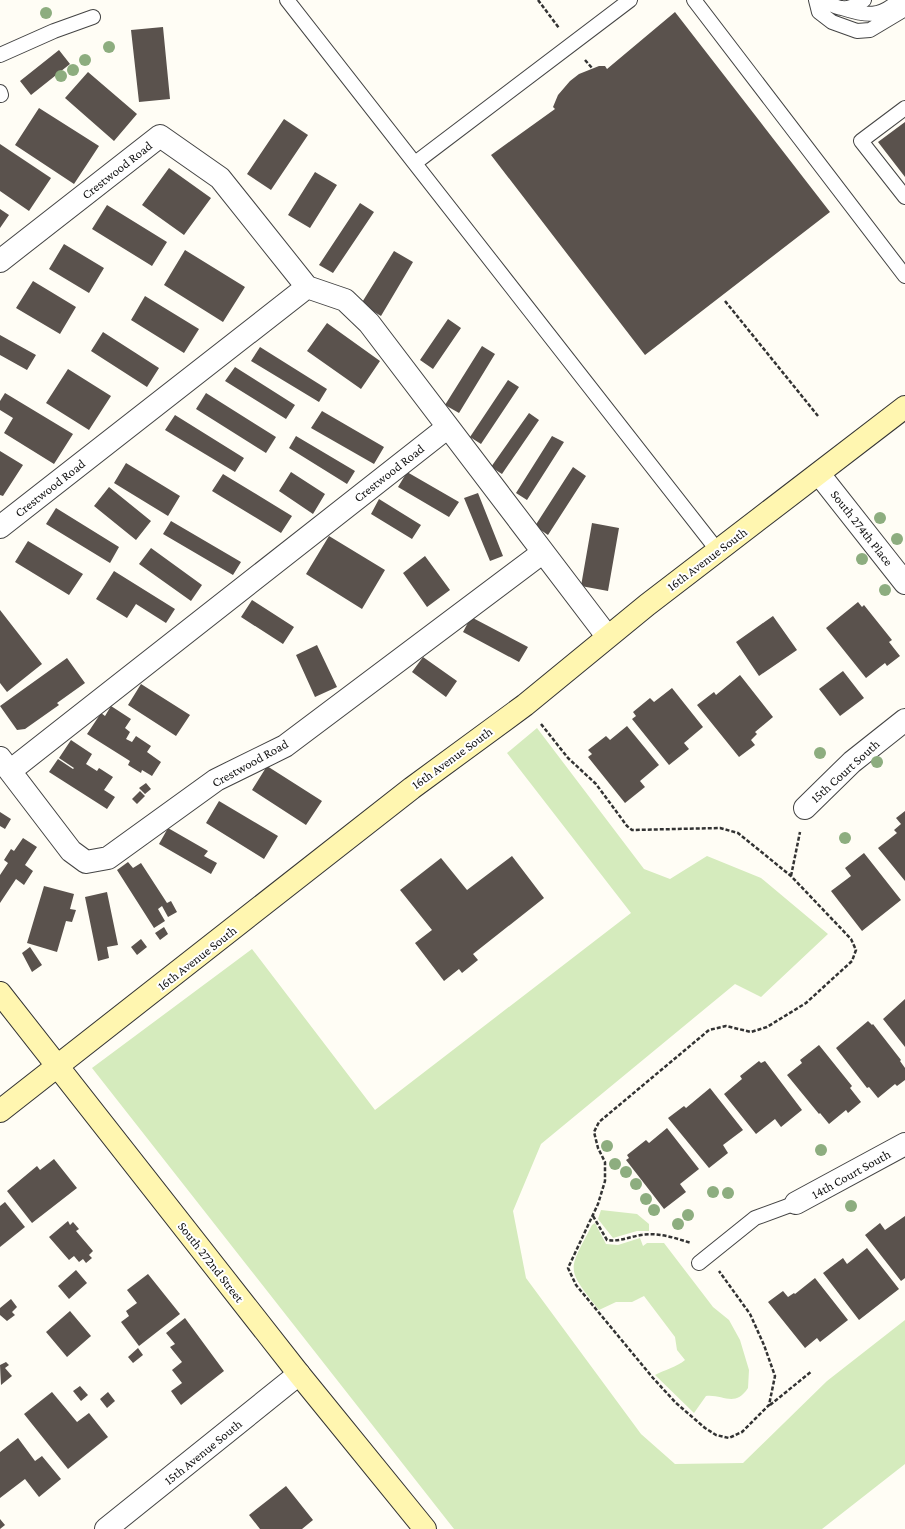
<svg xmlns="http://www.w3.org/2000/svg" width="905" height="1529" font-family="'Crimson Pro',serif">
  <rect width="100%" height="100%" fill="#fffdf5"/>
  <path fill="#d5ebbd" d="M537 728 644 869 670 879 707 856 761 878 828 934 761 997 735 984 541 1144 513 1211 526 1278 641 1434 675 1464 743 1463 827 1381 905 1320V1464L822 1529H454L92 1068 252 949 375 1110 631 913 507 753Z
    M601 1210 637 1214 649 1224V1231H637L613 1238 598 1219Z
    M595 1223 606 1244 618 1245 640 1238 643 1246 647 1243H664L713 1307 729 1320 740 1340 749 1370 748 1388C735 1408 723 1394 706 1396L694 1413 655 1375C664 1370 677 1367 685 1360L677 1350 675 1337 644 1296 632 1302H616L599 1310C565 1267 568 1272 592 1225Z"/>
  <path fill="#5a524d" d="M675 12 830 212 645 355 491 155 555 109 553 107 558 95 570 81 579 74 599 66H605L607 69Z
    M163 27 170 99 139 102 131 30Z
    M59 50 70 64 31 95 20 81Z
    M88 72 137 114 114 141 65 98Z
    M39 108 99 146 74 184 15 145Z
    M284 119 308 135 271 190 247 174Z
    M905 122V177L878 142Z
    M0 144 51 178 29 211 0 191Z
    M169 168 211 198 184 235 142 205Z
    M315 172 337 185 310 228 288 215Z
    M360 203 374 212 333 273 319 265Z
    M107 205 167 242 152 266 92 229Z
    M0 209 9 215 0 228Z
    M64 244 104 268 89 293 49 269Z
    M185 250 245 287 223 322 164 285Z
    M394 251 413 262 381 316 361 304Z
    M33 281 76 307 60 334 16 308Z
    M145 296 199 329 184 353 131 320Z
    M448 319 461 328 433 369 420 360Z
    M327 323 380 361 361 389 307 351Z
    M103 332 159 368 147 387 91 351Z
    M0 335 36 355 27 370 0 355Z
    M482 346 495 354 459 413 445 405Z
    M260 347 327 389 319 402 251 361Z
    M235 367 295 405 286 419 225 381Z
    M68 369 111 396 89 430 46 403Z
    M508 380 519 387 481 444 470 437Z
    M5 393 73 434 54 464 4 433 13 418 0 410V401Z
    M206 393 276 437 266 453 196 409Z
    M322 411 384 447 374 464 311 428Z
    M529 413 539 420 502 474 491 467Z
    M175 415 244 458 235 472 165 430Z
    M296 436 355 471 347 484 289 448Z
    M552 436 564 442 527 500 516 493Z
    M0 451 23 465 3 496 0 495Z
    M126 463 180 496 168 516 114 483Z
    M573 467 586 476 548 535 535 526Z
    M291 472 325 494 313 514 279 491Z
    M407 472 459 502 449 517 398 487Z
    M223 474 292 516 281 533 212 491Z
    M109 487 151 521 136 540 94 506Z
    M478 493 503 556 490 561 464 498Z
    M379 499 421 525 412 539 371 514Z
    M56 508 119 547 110 563 46 524Z
    M171 521 241 562 233 575 163 534Z
    M592 523 619 528 608 591 581 586Z
    M329 536 385 570 362 609 306 574Z
    M28 541 83 574 69 595 15 562Z
    M151 548 202 585 191 601 139 564Z
    M425 556 450 590 427 607 403 573Z
    M114 571 175 609 166 623 136 604 127 618 96 599Z
    M252 600 294 627 283 644 241 617Z
    M858 602 862 607 864 605 892 640 889 642 900 656 887 666 885 663 866 678 826 628Z
    M0 610 42 664 7 692 0 683Z
    M773 616 797 650 759 676 736 642Z
    M471 617 528 647 519 662 463 632Z
    M317 645 337 687 315 697 296 655Z
    M423 657 457 681 446 697 412 672Z
    M67 658 85 683 57 703 59 705 25 729 17 730 0 706Z
    M843 671 864 698 840 716 819 689Z
    M740 675 773 717 755 732 757 734 751 740 755 745 739 757 697 705 714 692 716 695Z
    M141 684 190 715 176 736 128 705Z
    M672 688 703 727 684 743 689 749 669 765 632 719 636 716 633 712 650 698 654 702Z
    M111 706 131 719 125 728 130 732 126 739 132 742 136 736 151 746 147 752 161 762 152 776 142 770 141 773 128 765 130 761 87 734 101 713 105 716Z
    M627 726 659 765 640 781 645 787 625 803 588 757 592 754 588 750 606 736 610 740Z
    M71 740 92 754 86 764 97 771 99 768 113 777 104 790 115 797 107 809 49 772 58 759 73 769 74 768 59 758Z
    M267 766 322 801 306 825 252 790Z
    M146 783 151 789 145 794 139 788Z
    M140 791 145 796 137 804 132 799Z
    M219 801 278 836 264 859 206 823Z
    M905 811V881L878 848 897 833 894 830 901 824 896 818Z
    M0 812 11 819 5 829 0 826Z
    M168 828 208 851 204 856 217 863 211 874 159 844Z
    M23 838 37 847 25 865 33 871 24 885 16 879 0 903V875L8 863 4 860 11 849 14 851Z
    M864 853 901 900 862 931 831 891 851 876 845 868Z
    M512 856 544 898 473 954 478 960 462 973 459 969 444 981 415 943 432 930 400 890 441 858 467 890Z
    M128 862 133 868 141 863 167 903 171 901 177 912 168 917 162 906 158 909 165 921 154 928 117 870Z
    M44 886 74 894 70 909 76 910 72 922 66 921 57 952 27 943Z
    M107 892 118 945 107 947 109 958 98 961 85 897Z
    M164 927 168 934 160 940 155 933Z
    M141 939 147 947 137 955 131 947Z
    M30 947 42 965 32 972 22 953Z
    M905 999V1047L883 1019Z
    M868 1021 872 1025 873 1024 901 1060 900 1061 905 1068V1080L897 1086 895 1084 878 1098 869 1087 867 1088 836 1048Z
    M819 1045 852 1086 850 1088 861 1102 848 1113 846 1110 829 1124 820 1113 819 1114 787 1075 802 1063 800 1060Z
    M759 1061 761 1063 765 1061 802 1110 781 1127 775 1119 756 1134 724 1094 742 1079 740 1076Z
    M710 1088 743 1130 723 1145 728 1153 709 1168 668 1118 684 1106 686 1108Z
    M667 1128 699 1169 680 1184 686 1192 664 1209 626 1160 629 1158 627 1155 646 1140 649 1143Z
    M54 1159 77 1188 32 1223 7 1191 37 1166 40 1170Z
    M5 1202 25 1227 0 1247V1206Z
    M905 1216V1278L901 1281 865 1235 880 1223 885 1230Z
    M68 1221 70 1225 73 1222 79 1229 76 1231 93 1251 89 1255 92 1258 86 1263 83 1259 79 1262 74 1256 69 1260 49 1237Z
    M867 1248 899 1289 859 1320 823 1273 843 1258 847 1264Z
    M76 1270 87 1283 69 1299 58 1286Z
    M148 1274 180 1314 139 1346 121 1322 129 1316 126 1311 137 1303 127 1290Z
    M815 1278 848 1320 820 1342 817 1338 805 1348 768 1302 783 1291 788 1297 794 1293 795 1294Z
    M11 1299 17 1307 12 1312 15 1315 7 1321 0 1315V1308Z
    M70 1311 91 1336 67 1357 46 1332Z
    M185 1318 224 1371 181 1405 171 1391 182 1383 172 1370 182 1362 170 1347 175 1344 166 1333Z
    M138 1348 143 1355 133 1363 128 1357Z
    M6 1362 9 1365 5 1368 12 1376 1 1385 0 1365Z
    M80 1386 88 1395 81 1401 73 1391Z
    M52 1392 77 1422 89 1413 108 1437 68 1469 24 1414Z
    M108 1392 115 1401 107 1408 100 1399Z
    M18 1438 35 1461 42 1456 61 1479 39 1497 25 1479 0 1498V1452Z
    M286 1486 313 1520 302 1529H260L249 1515Z
    M0 1519 5 1525 0 1529Z"/>
  <g fill="none" stroke-linecap="round" stroke-linejoin="round">
    <defs>
      <path id="lane" d="M287 0 718 551
        M694 0 905 276
        M816 0 819 12 832 22 857 31 870 30 905 9
        M822 0C840 10 847 12 864 0
        M842 8C867 16 880 18 899 0
        M0 55 54 31 93 17
        M0 92 1 95
        M905 108 861 141 905 197
        M415 163 630 0
        M699 1263 755 1218 796 1203"/>
      <path id="street" d="M0 261 160 136 220 178 307 287 345 300 369 323 607 636
        M819 474 905 583
        M0 527 307 287
        M0 758 71 851 86 862 108 858 216 780 285 746 542 553
        M10 771 448 427
        M805 808 852 762 905 720
        M796 1203 905 1144
        M106 1529 299 1374"/>
      <path id="secondary" d="M0 993 299 1374 425 1529
        M0 1111 412 788 525 705 647 605 905 407"/>
    </defs>
    <use href="#lane" stroke="#444" stroke-width="16"/>
    <use href="#street" stroke="#444" stroke-width="24"/>
    <use href="#secondary" stroke="#333" stroke-width="24"/>
    <path stroke="#333" stroke-width="2.5" stroke-dasharray="4 2" stroke-linecap="butt" d="M538 0 559 28
      M585 60 592 68
      M725 301 818 416
      M541 724 568 758 596 784 627 826 632 830 720 828 738 833 791 876 851 939 856 950 852 961 806 1003 767 1027 751 1032 726 1026 709 1030 599 1122 594 1132 598 1148 605 1162V1181L598 1204 568 1268 576 1285 653 1378 676 1403 705 1428 716 1435 729 1438 742 1432 769 1405 775 1376 764 1345 750 1314 719 1271
      M791 876 800 832
      M593 1216 607 1240C619 1242 629 1237 641 1235 658 1232 675 1238 691 1243
      M770 1405 812 1371"/>
    <use href="#lane" stroke="#fff" stroke-width="14"/>
    <use href="#street" stroke="#fff" stroke-width="22"/>
    <use href="#secondary" stroke="#fff6b0" stroke-width="22"/>
  </g>
  <g fill="#8dad7f">
    <circle cx="46" cy="13" r="6"/>
    <circle cx="109" cy="47" r="6"/>
    <circle cx="85" cy="60" r="6"/>
    <circle cx="73" cy="70" r="6"/>
    <circle cx="61" cy="76" r="6"/>
    <circle cx="880" cy="518" r="6"/>
    <circle cx="897" cy="539" r="6"/>
    <circle cx="862" cy="559" r="6"/>
    <circle cx="885" cy="590" r="6"/>
    <circle cx="820" cy="753" r="6"/>
    <circle cx="877" cy="762" r="6"/>
    <circle cx="845" cy="838" r="6"/>
    <circle cx="607" cy="1146" r="6"/>
    <circle cx="821" cy="1150" r="6"/>
    <circle cx="615" cy="1164" r="6"/>
    <circle cx="626" cy="1172" r="6"/>
    <circle cx="636" cy="1184" r="6"/>
    <circle cx="713" cy="1192" r="6"/>
    <circle cx="728" cy="1193" r="6"/>
    <circle cx="646" cy="1199" r="6"/>
    <circle cx="851" cy="1206" r="6"/>
    <circle cx="654" cy="1210" r="6"/>
    <circle cx="688" cy="1215" r="6"/>
    <circle cx="678" cy="1224" r="6"/>
  </g>
  <g text-anchor="middle" dominant-baseline="central" stroke-width="4" stroke-linejoin="round" paint-order="stroke">
    <g font-size="13" fill="#111" stroke="#fff">
      <text transform="translate(117 170) rotate(-38)">Crestwood Road</text>
      <text transform="translate(389 473) rotate(-38)">Crestwood Road</text>
      <text transform="translate(50 488) rotate(-38)">Crestwood Road</text>
      <text transform="translate(862 528) rotate(52)">South 274th Place</text>
      <text transform="translate(707 559) rotate(-37)">16th Avenue South</text>
      <text transform="translate(452 758) rotate(-36)">16th Avenue South</text>
      <text transform="translate(250 763) rotate(-29)">Crestwood Road</text>
      <text transform="translate(845 771) rotate(-42)">15th Court South</text>
      <text transform="translate(197 958) rotate(-38)">16th Avenue South</text>
      <text transform="translate(851 1174) rotate(-29)">14th Court South</text>
      <text transform="translate(211 1262) rotate(52)">South 272nd Street</text>
      <text transform="translate(203 1452) rotate(-39)">15th Avenue South</text>
    </g>
  </g>
</svg>
